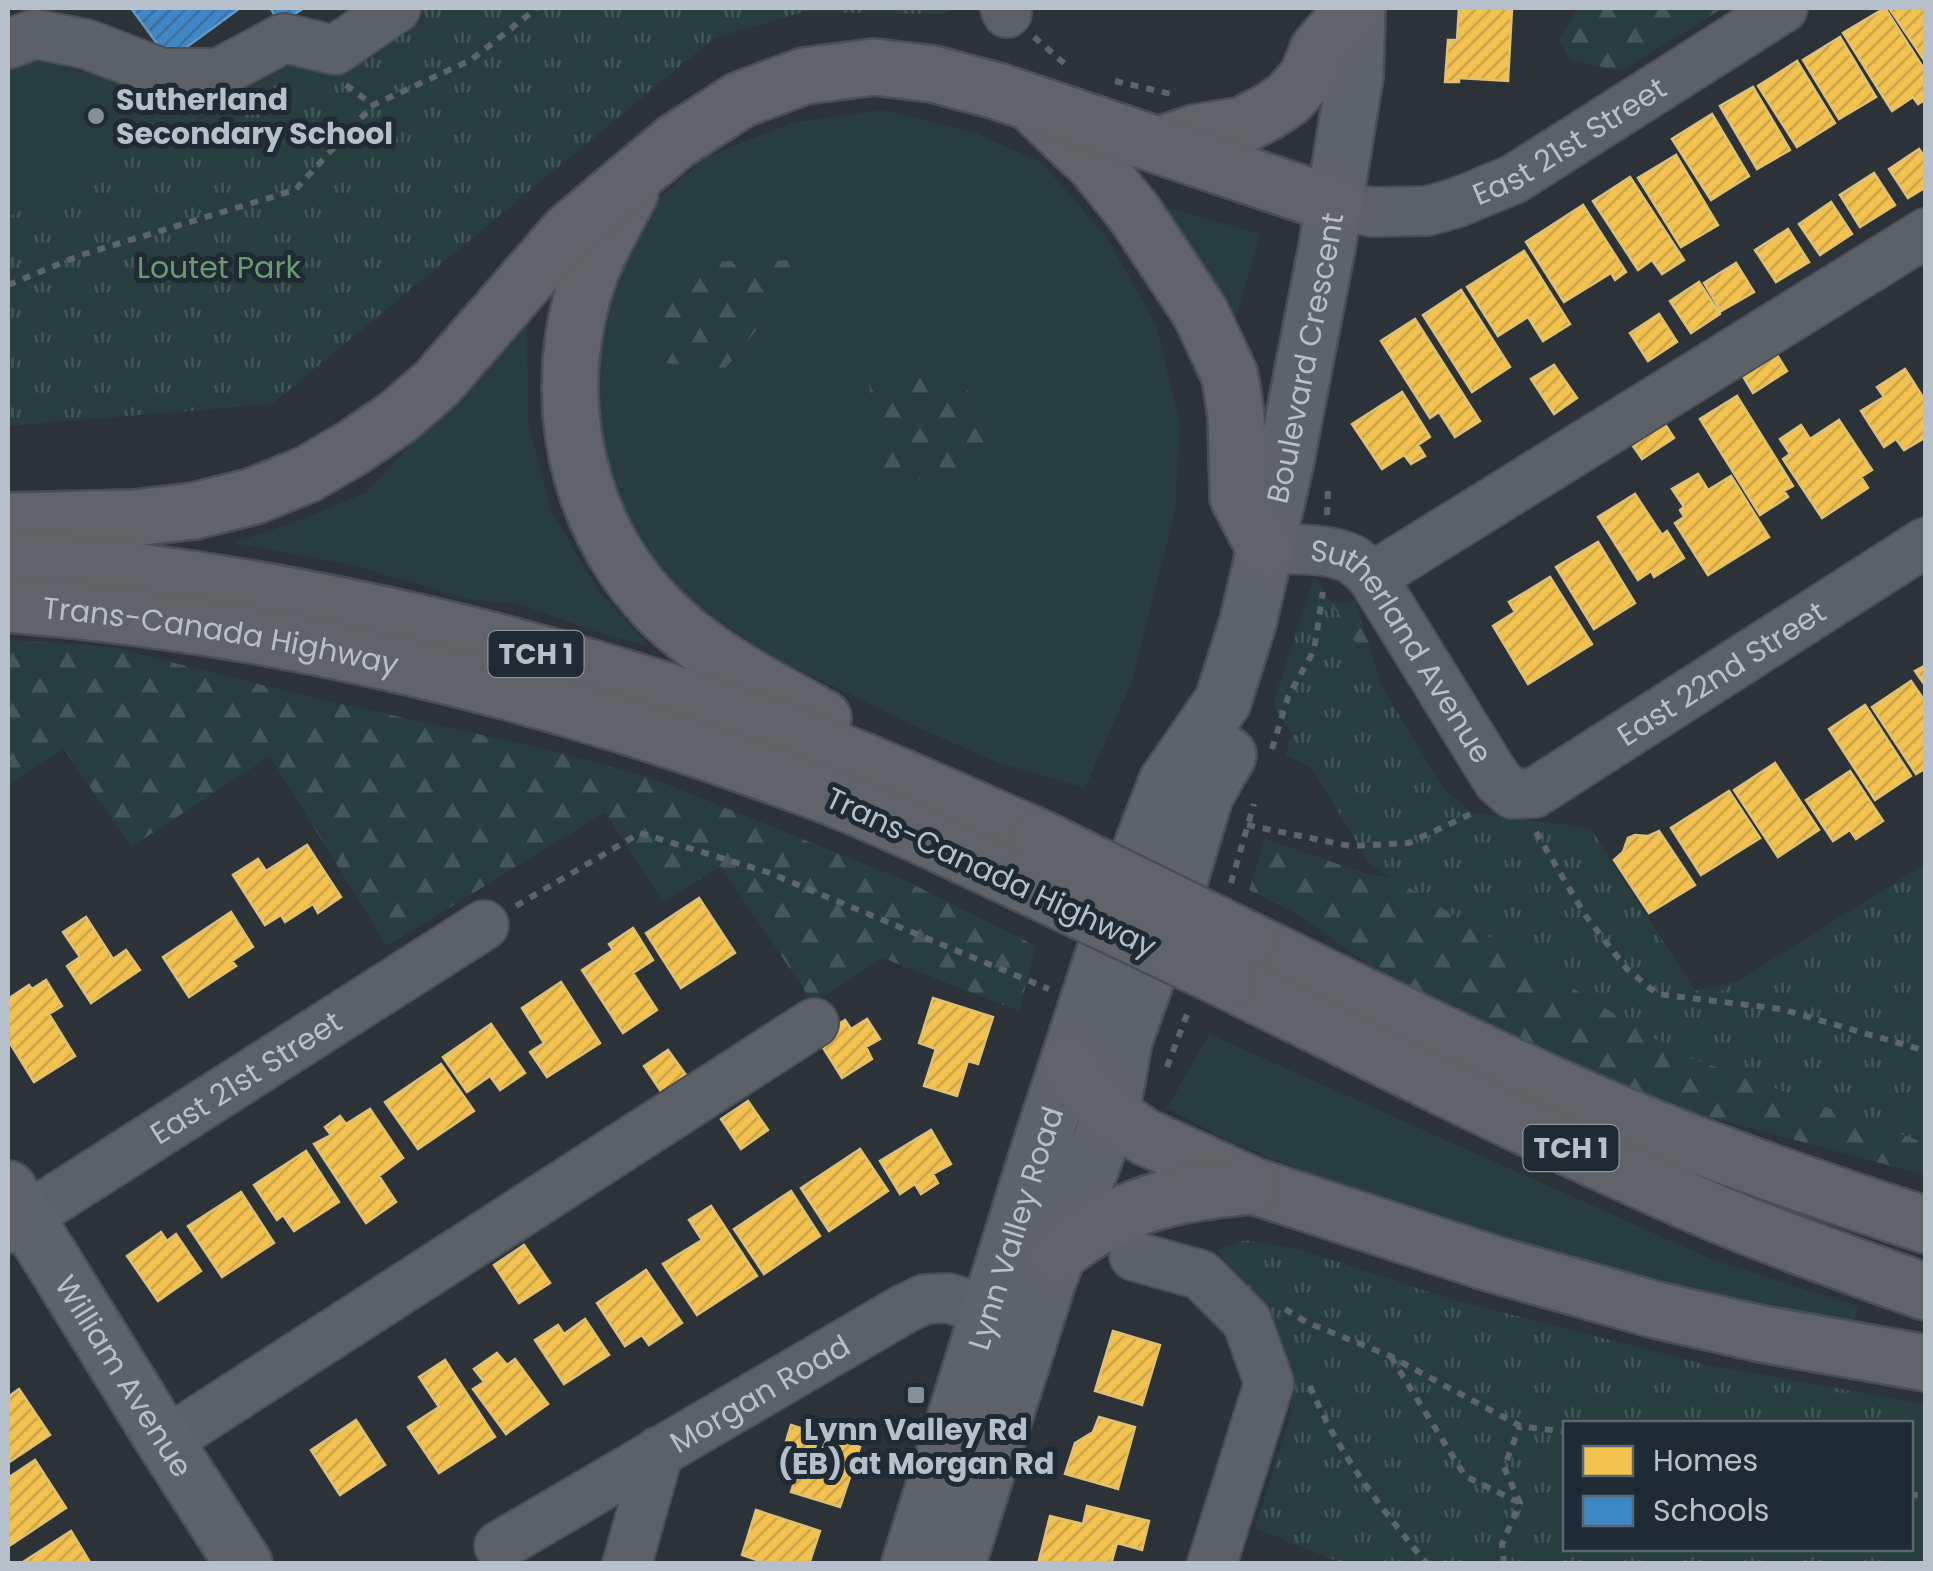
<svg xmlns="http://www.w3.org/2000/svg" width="1933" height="1571" font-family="Poppins,sans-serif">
  <defs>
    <pattern id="forest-firs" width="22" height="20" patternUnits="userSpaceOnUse" patternTransform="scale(2.5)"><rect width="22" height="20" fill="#283e3e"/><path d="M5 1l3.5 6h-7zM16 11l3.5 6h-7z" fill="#455859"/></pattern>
    <pattern id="park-tufts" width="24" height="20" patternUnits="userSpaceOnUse" patternTransform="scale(2.5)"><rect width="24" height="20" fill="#283e3e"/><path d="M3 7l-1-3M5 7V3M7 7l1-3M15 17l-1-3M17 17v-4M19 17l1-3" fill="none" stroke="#455859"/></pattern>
    <pattern id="homes-hatch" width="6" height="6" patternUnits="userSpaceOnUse" patternTransform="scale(2.5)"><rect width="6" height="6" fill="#f2c14e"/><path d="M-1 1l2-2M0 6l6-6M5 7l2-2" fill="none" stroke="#cca64b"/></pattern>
    <pattern id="schools-hatch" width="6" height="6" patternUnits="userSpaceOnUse" patternTransform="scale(2.5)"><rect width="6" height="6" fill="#3f88c5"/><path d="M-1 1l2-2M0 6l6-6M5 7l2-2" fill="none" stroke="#3c719c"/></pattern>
  </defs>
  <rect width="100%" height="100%" fill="#2b3339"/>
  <path fill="#283e3e" d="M46 47 78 74 108 53 211 94 259 83 8 228V68Z
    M883 110 973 132 1042 163 1107 238 1156 324 1180 425 1175 511 1131 684 1085 788 996 762 919 728 769 655 678 592 627 527 599 455 586 372 604 275 648 209 704 158 791 123Z
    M1157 204 1260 234 1234 325Z
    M527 310 528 423 552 513 598 590 649 646 612 637 518 604 472 600 352 565 234 543 296 522 367 492 477 371Z
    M1209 1034 1709 1258 1859 1307 1848 1336 1626 1284 1387 1204 1229 1141 1167 1108Z"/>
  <path fill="url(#forest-firs)" d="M1578 8H1723L1621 71 1570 60 1559 40Z
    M813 260 724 370 648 361 685 262Z
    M963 376 990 456 885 491 868 378Z
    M1356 601 1401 754 1689 992 1854 953 1925 905V1175L1654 1102 1481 1043 1294 912 1249 890 1265 839 1370 875 1408 878 1401 811 1286 755 1330 604Z
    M8 640 111 647 310 697 536 747 646 776 904 880 1036 946 1019 1011 883 958 813 1003 721 866 663 902 605 812 387 946 270 756 131 847 64 749 8 784Z"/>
  <path fill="url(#park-tufts)" fill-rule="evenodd" d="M376 8H952L946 14 803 12 714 38 272 404 8 426V217L190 127Z
    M1315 576 1457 811 1590 828 1703 1003 1925 864V1143L1680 1054 1370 864 1273 704Z
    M1245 1240 1299 1249 1447 1298 1707 1365 1925 1404V1563L1731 1564 1708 1560 1702 1564 1342 1563 1255 1528 1292 1411 1268 1322 1218 1250ZM1566 1424H1910V1548H1566Z"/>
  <path fill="url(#homes-hatch)" stroke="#e0c173" stroke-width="2.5" d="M1459 8 1512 9 1508 81 1459 78V82H1445L1448 40H1457Z
    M1885 8 1926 72V99L1918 104 1913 97 1892 111 1843 33Z
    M1889 8H1926V63Z
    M1840 37 1876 97 1839 119 1803 60Z
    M1797 61 1835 123 1797 147 1758 86Z
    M1753 87 1790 150 1757 169 1720 106Z
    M1712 114 1749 176 1711 200 1672 139Z
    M1919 149 1926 159V187L1908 198 1889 169Z
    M1676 155 1718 225 1681 247 1638 178Z
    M1874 173 1895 205 1860 227 1840 195Z
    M1630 177 1684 260 1662 274 1652 260 1638 270 1593 201Z
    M1831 202 1852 234 1820 255 1799 224Z
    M1583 205 1626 272 1615 280 1611 273 1564 302 1526 242Z
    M1788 229 1809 262 1776 282 1755 250Z
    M1524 251 1570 324 1543 341 1528 317 1498 336 1467 287Z
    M1736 263 1754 292 1721 311 1704 283Z
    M1699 282 1720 314 1691 333 1670 301Z
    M1461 290 1510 367 1472 392 1423 315Z
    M1659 314 1677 342 1648 361 1630 333Z
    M1415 319 1480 421 1455 437 1439 412 1430 418 1381 341Z
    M1769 342 1787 371 1753 393 1735 363Z
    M1554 365 1577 398 1554 414 1531 379Z
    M1905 369 1926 402V437L1904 450 1896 439 1884 447 1861 411 1884 397 1877 387Z
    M1402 392 1430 437 1418 445 1425 456 1411 464 1404 455 1382 469 1352 424Z
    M1737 396 1793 486 1784 491 1788 497 1760 515 1700 419Z
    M1653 406 1674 438 1642 459 1620 427Z
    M1839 420 1872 470 1861 477 1868 488 1822 518 1783 459 1790 454 1780 439 1801 425 1810 439Z
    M1698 474 1708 490 1731 476 1769 537 1708 575 1675 523 1684 517 1680 510 1684 507 1672 489Z
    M1635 494 1662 535 1667 531 1684 558 1654 577 1651 571 1638 580 1598 517Z
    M1598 542 1635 603 1594 629 1556 567Z
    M1550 577 1592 644 1528 684 1493 626 1515 612 1509 602Z
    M1926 665V687L1915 671Z
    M1911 681 1926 703V768L1916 774 1872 707Z
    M1865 705 1911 776 1875 800 1829 729Z
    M1775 763 1819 830 1778 857 1734 790Z
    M1850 771 1883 821 1856 839 1850 830 1833 841 1806 800Z
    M1729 791 1760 838 1701 875 1671 828Z
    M1659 831 1695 885 1649 913 1614 860 1623 852 1628 838 1635 835 1648 836Z
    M307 845 341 897 318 913 313 904 285 922 281 915 265 925 233 875 258 859 266 871Z
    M699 898 735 953 681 988 646 933Z
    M231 912 253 947 232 961 236 966 189 997 163 957Z
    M86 917 113 959 126 950 140 970 91 1003 67 966 80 957 63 932Z
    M633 928 653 960 633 973 657 1010 623 1033 582 970 613 950 609 944Z
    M46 980 62 1006 49 1014 75 1056 34 1082 8 1040V999L29 985 32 989Z
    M561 982 600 1043 547 1077 530 1052 544 1043 522 1008Z
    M933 998 993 1017 978 1064 968 1061 957 1096 924 1086 936 1049 919 1043Z
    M867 1019 880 1039 866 1047 872 1059 842 1078 817 1038 845 1020 851 1029Z
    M491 1024 525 1073 500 1090 490 1076 467 1092 443 1057Z
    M668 1050 691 1082 666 1099 644 1066Z
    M441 1064 474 1111 418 1149 385 1102Z
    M748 1101 768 1130 741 1149 721 1119Z
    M370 1109 403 1158 379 1176 396 1202 366 1223 314 1144 331 1135 325 1127 340 1116 346 1124Z
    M931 1130 951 1164 933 1174 938 1183 921 1194 915 1184 900 1194 880 1161Z
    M860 1149 888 1191 829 1231 801 1188Z
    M306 1151 339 1202 294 1231 283 1215 277 1220 254 1185Z
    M791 1191 820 1236 764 1274 734 1229Z
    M241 1192 274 1243 222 1277 188 1226Z
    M711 1206 757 1276 697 1315 663 1264 702 1240 689 1220Z
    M161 1232 167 1241 176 1234 201 1271 158 1301 127 1256Z
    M524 1245 550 1283 519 1303 494 1265Z
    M646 1270 682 1323 649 1345 642 1335 625 1346 597 1303Z
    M585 1319 609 1355 564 1384 535 1340 558 1325 564 1334Z
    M1113 1331 1160 1345 1142 1405 1095 1391Z
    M497 1353 507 1365 515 1359 548 1404 506 1434 473 1389 484 1382 474 1369Z
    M445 1360 495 1437 439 1473 408 1427 439 1407 419 1377Z
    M19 1389 50 1435 8 1463V1397Z
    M1099 1417 1135 1427 1118 1489 1065 1474 1075 1443 1093 1432Z
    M356 1420 385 1465 340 1495 311 1450Z
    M791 1425 860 1447 840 1507 791 1492 800 1464 781 1458Z
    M35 1460 66 1508 9 1546 8 1543V1478Z
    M1087 1506 1149 1521 1142 1550 1117 1543 1111 1564H1054L1039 1560 1050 1516 1083 1524Z
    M756 1510 820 1531 809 1564H769L742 1555Z
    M71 1531 91 1564H20Z"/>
  <path fill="url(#schools-hatch)" stroke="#6299c6" stroke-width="2.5" d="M131 8H240L169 60Z
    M270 8H304L280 23Z"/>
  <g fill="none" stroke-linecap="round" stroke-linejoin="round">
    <defs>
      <g id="minor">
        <path d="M1005 8 1007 13"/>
        <path d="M8 44 35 34 86 44 162 73H219L284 38 335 50 396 8"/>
        <path id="s1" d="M1335 205 1372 212 1427 211 1456 203 1514 179 1783 8"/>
        <path id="s2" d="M1265 549C1290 550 1323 547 1347 557 1357 561 1364 569 1372 577L1498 781 1513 794 1534 793 1926 542"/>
        <path d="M1372 577 1926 233"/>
        <path id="s3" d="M8 1229 484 925"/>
        <path d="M1134 1256 1201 1275 1247 1321 1269 1383 1212 1564"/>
        <path d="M165 1442 814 1023"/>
        <path id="s4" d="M499 1546 904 1309 925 1299 948 1298 1025 1322"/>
        <path d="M627 1564 659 1451"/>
      </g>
      <g id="major">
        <path id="s5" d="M8 1189 165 1442 244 1564"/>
        <path id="s6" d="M910 1564 1039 1151 1125 891 1167 782 1223 701 1248 622 1284 469 1327 247 1355 76 1357 8"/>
        <path d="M957 1564 1048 1280 1111 1114 1124 1040 1166 924 1205 795 1228 755"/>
      </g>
      <g id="highway">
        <path d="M1040 112 1095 164 1135 214 1200 312 1230 376 1236 415 1238 497 1265 549"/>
        <path d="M1160 145 1195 133 1243 125 1270 111 1289 98 1308 76 1318 50 1354 8"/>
        <path d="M630 193C612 227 592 260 582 297 549 421 585 552 686 634 728 668 776 692 823 718"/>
        <path d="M8 521 134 518 194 511 254 496 308 474 354 447 398 417 437 383 569 231 675 142 740 100 804 76 874 67 933 74 997 91 1335 205"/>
        <path d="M8 558C292 581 579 651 845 754 911 780 975 810 1040 838"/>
        <path id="s7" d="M8 604C288 626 566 696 829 796 895 822 958 853 1022 883"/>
        <path d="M1248 940C1357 993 1466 1047 1577 1096 1690 1146 1808 1187 1926 1225"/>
        <path d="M1228 981C1376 1054 1524 1129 1676 1196 1757 1232 1842 1262 1926 1292"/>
        <path d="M1070 1063 1084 1088 1111 1114 1145 1137 1254 1186 1493 1264 1656 1310 1762 1334 1926 1363"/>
        <path d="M1058 1254C1121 1204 1172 1193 1251 1186"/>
      </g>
    </defs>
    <use href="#minor" stroke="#494f54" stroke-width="52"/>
    <use href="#major" stroke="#495056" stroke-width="60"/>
    <use href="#highway" stroke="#484f55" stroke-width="60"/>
    <path stroke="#5e656a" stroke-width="6" stroke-dasharray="8 8" stroke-linecap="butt" d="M1034 37 1066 65
      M1115 81 1171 94
      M346 85 373 105
      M8 285 81 255 295 190 373 105 471 60 537 8
      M1327 515 1328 487
      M1272 749 1288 697 1314 650 1323 592
      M1247 825 1350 846 1409 843 1475 812
      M1536 832 1585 915 1626 968 1657 994 1781 1009 1926 1051
      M1231 883 1254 804
      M516 906 640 833 767 872 1049 989
      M1167 1067 1189 1009
      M1285 1309 1306 1322 1390 1356 1520 1426 1566 1432
      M1391 1357 1465 1476 1520 1503
      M1310 1386C1339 1456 1380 1506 1427 1564
      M1910 1494 1926 1497
      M1504 1564 1502 1544 1520 1503 1504 1467 1520 1426"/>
    <use href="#minor" stroke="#5b6167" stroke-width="48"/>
    <use href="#major" stroke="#5d6369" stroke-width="55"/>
    <use href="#highway" stroke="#606367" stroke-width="55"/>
    <defs>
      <path id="highway-bridge" d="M1040 838 1248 940
        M1022 883 1228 981"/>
    </defs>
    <use href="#highway-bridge" stroke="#484f55" stroke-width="60" stroke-linecap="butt"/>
    <use href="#highway-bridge" stroke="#606367" stroke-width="55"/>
  </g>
  <g fill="#858f97" stroke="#1e2a34" stroke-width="4">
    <circle cx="96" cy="116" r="10"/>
    <rect x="906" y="1385" width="20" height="20" rx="5"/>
  </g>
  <g text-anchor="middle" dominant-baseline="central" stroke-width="10" stroke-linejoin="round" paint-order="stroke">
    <g fill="#1e2a34" stroke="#88939d" stroke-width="2.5">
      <rect x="488.5" y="631" width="95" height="46" rx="8"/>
      <rect x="1523.5" y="1125" width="95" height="46" rx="8"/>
    </g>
    <g font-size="28" font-weight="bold" fill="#b5c0ca">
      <text x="536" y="654">TCH 1</text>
      <text x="1571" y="1148">TCH 1</text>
    </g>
    <g font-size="30" font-weight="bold" fill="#b5c0ca" stroke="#1e2a34" text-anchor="start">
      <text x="116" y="99">Sutherland<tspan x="116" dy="34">Secondary School</tspan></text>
      <text x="916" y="1429" text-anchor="middle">Lynn Valley Rd<tspan x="916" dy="34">(EB) at Morgan Rd</tspan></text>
    </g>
    <g font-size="30" fill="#b5c0ca" stroke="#1e2a34">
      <text stroke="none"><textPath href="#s1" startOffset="252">East 21st Street</textPath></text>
      <text stroke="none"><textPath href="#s6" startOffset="1275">Boulevard Crescent</textPath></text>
      <text stroke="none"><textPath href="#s7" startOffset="215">Trans-Canada Highway</textPath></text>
      <text stroke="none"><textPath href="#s2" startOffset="188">Sutherland Avenue</textPath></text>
      <text stroke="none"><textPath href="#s2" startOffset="618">East 22nd Street</textPath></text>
      <text transform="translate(991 872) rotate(25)">Trans-Canada Highway</text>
      <text stroke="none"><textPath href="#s3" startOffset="282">East 21st Street</textPath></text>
      <text stroke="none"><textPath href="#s6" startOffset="352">Lynn Valley Road</textPath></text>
      <text stroke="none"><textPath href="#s5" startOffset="220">William Avenue</textPath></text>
      <text stroke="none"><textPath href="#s4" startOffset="302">Morgan Road</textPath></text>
    </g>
    <g font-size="30" fill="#6c9b70" stroke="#1e2a34">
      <text x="219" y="267">Loutet Park</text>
    </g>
  </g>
  <rect width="1933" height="1571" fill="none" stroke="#b5c0ca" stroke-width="20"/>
  <rect x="1563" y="1421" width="350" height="130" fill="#1e2a34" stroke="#5a6670" stroke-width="2.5"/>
  <rect x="1583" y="1446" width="50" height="30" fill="#f2c14e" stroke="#5a6670" stroke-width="2.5"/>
  <text x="1653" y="1471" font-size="30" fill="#b5c0ca">Homes</text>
  <rect x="1583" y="1496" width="50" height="30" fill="#3f88c5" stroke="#5a6670" stroke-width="2.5"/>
  <text x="1653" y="1521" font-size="30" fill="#b5c0ca">Schools</text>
</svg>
